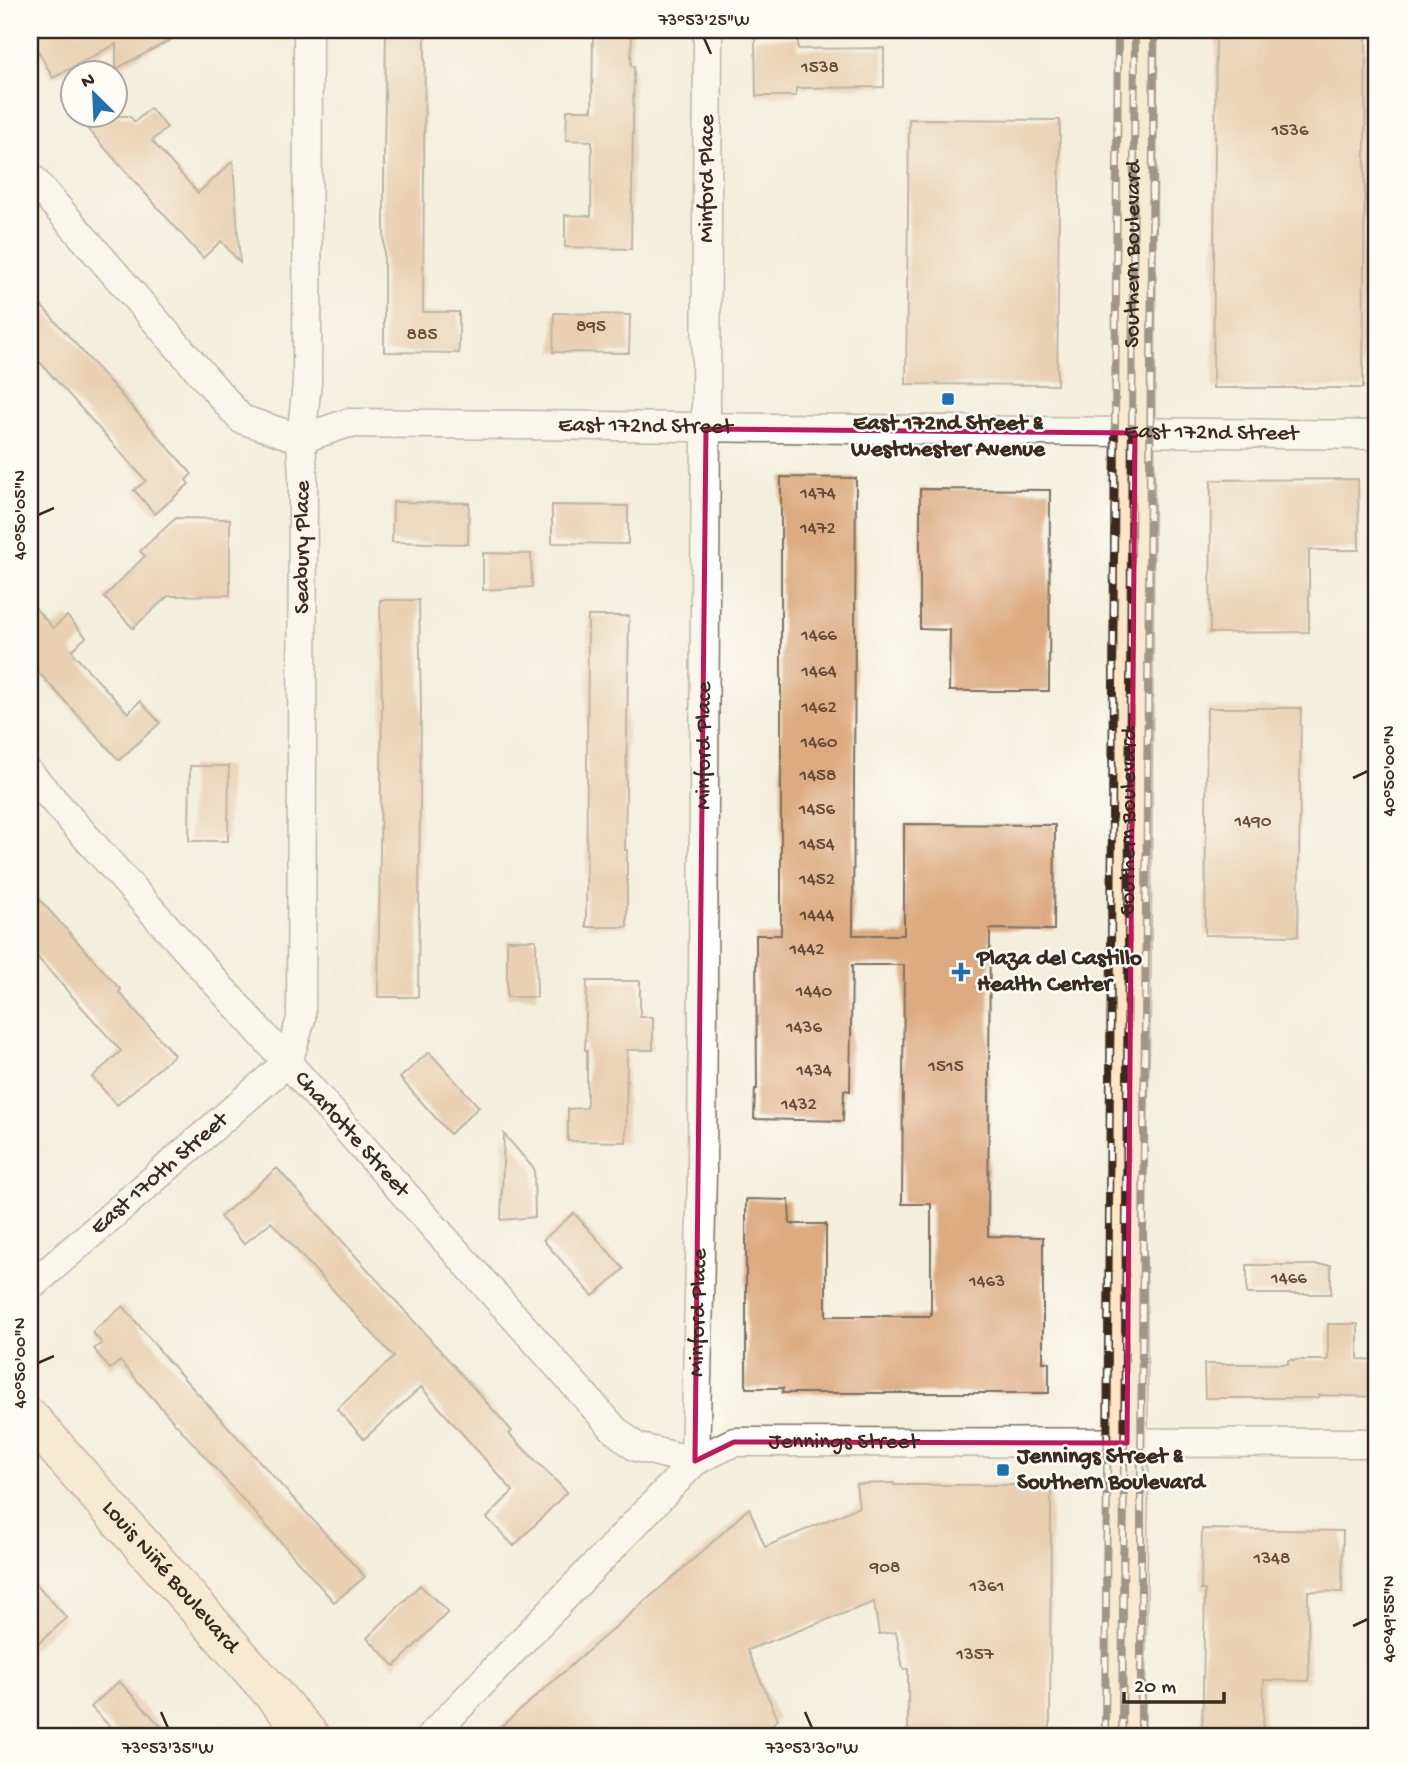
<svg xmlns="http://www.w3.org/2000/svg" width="1407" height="1766" font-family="'Gochi Hand',sans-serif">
  <rect width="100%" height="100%" fill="#fdfcf7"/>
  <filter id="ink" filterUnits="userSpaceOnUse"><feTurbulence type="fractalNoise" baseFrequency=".0143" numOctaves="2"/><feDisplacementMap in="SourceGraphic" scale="14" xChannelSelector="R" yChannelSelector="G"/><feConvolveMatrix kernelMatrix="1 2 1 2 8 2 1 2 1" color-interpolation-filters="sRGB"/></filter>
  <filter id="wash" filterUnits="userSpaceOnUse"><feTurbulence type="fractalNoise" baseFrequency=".00686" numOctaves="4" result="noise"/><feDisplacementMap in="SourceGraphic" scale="28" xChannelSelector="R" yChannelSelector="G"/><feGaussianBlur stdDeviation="1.57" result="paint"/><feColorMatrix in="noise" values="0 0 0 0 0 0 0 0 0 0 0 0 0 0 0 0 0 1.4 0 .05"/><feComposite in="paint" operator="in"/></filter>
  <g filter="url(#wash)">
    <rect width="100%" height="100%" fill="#f4efdc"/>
    <g id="blocks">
      <path fill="#ddab81" d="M30 30H189L116 69V44L53 78 30 36Z
        M386 30H425L423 312H459V353L384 352V158Z
        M593 30H632L631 66 634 67 631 249 565 247V215L591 216 592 141 566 140 567 110H592Z
        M1216 30H1366L1363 388H1213Z
        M755 38H798V49L884 48V87L796 88V96H756Z
        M150 108 167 127 152 141 198 193 233 161 240 263 221 241 203 258 76 116H129L135 122Z
        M909 119 1060 120 1057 385 906 384Z
        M30 293 192 474 186 480 189 484 155 514 134 490 146 481 30 351Z
        M554 313 630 315 629 353 553 352Z
        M781 477 856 478 853 935H904V824L1055 825 1054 930 990 929 988 1236 1043 1237V1362H1049V1393H782L783 1388H746V1199L789 1200 790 1224H826V1316H931V1204H902L904 965H852L850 1091 844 1090 843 1121 754 1119 755 1089H757L756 935H781Z
        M1358 479 1359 550H1309V632L1210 633 1211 480Z
        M920 489 1050 490 1049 691H949L950 630 920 629Z
        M393 502 469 503 468 544 392 542Z
        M552 505 628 506V544L552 543Z
        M176 518 230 519V595L168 596 133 628 104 597 145 556 140 551Z
        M483 553 531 554 532 587 483 590Z
        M380 600H419L421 707 418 997H378L382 706Z
        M30 602 53 628 67 616 86 637 72 650 75 656 128 713 140 701 160 723 119 760 30 663Z
        M588 616H629L625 850H627V927H586Z
        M1207 708H1301L1298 936 1205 935Z
        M190 766H229L228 841H189Z
        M30 889 121 990 119 992 174 1055 117 1105 92 1077 121 1051 30 949Z
        M507 940H536L537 997H507Z
        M587 981H640V1017H653V1050H627L626 1142 568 1141V1109L587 1108V1050H585Z
        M429 1052 479 1107 450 1134 400 1078Z
        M504 1134 534 1169 535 1217 501 1220Z
        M277 1168 512 1431 509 1434 567 1492 514 1546 487 1518 513 1491 421 1387 364 1439 337 1409 394 1357 271 1222 244 1244 220 1217Z
        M574 1213 624 1269 593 1296 543 1240Z
        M1247 1265H1331V1294H1247Z
        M123 1306 169 1362 365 1577 334 1602 120 1361 110 1369 94 1349 102 1343 92 1332Z
        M1328 1324H1358V1359L1377 1360V1397L1318 1395V1398H1205L1204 1364H1288V1360H1328Z
        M894 1483V1485H1051L1050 1736H978V1732H908V1669H903L896 1632 879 1634 874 1602 747 1650 778 1719 760 1736H490L705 1549 749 1508 765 1547 859 1507 856 1484Z
        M1202 1529 1343 1531 1342 1592 1308 1591 1309 1681 1264 1680 1263 1736H1202L1205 1590H1201Z
        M30 1577 67 1618 30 1651Z
        M420 1585 448 1612 395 1666 367 1638Z
        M119 1681 170 1736H119L91 1707Z"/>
    </g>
  </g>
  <g filter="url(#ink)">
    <use href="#blocks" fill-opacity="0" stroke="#7c6f60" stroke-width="2"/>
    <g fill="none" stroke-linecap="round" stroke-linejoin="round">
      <defs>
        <g id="street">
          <path id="s1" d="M30 176 241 419 301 439 348 423 1377 435"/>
          <path id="s2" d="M30 774 615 1430 636 1447 695 1461 702 1172 708 30"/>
          <path id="s3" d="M30 1287 288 1062 301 1019 303 479 301 439 307 383 308 30"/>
          <path id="s4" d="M431 1736 695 1461 734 1442 1377 1443"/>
        </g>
        <g id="secondary">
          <path id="s5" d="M30 1418 310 1736"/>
          <path d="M1125 1736 1129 1475 1126 1208 1131 997 1138 30"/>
        </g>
      </defs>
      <use href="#street" stroke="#7c6f60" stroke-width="31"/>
      <use href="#secondary" stroke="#7c6f60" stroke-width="41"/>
      <use href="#street" stroke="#fff" stroke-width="28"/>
      <use href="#secondary" stroke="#fde5c5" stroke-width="38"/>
      <defs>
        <g id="rail">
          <path d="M1105 1736 1118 30"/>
          <path id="s6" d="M1122 1736 1135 30"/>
          <path d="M1141 1736V1459L1154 30"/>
        </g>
      </defs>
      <use href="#rail" stroke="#3b2a1e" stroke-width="8"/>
      <use href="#rail" stroke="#fdfcf7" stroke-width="5" stroke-dasharray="16" stroke-linecap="butt"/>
    </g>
  </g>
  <path d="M0 0H1407V1766H0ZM706 429 1135 433 1127 1443 734 1442 695 1461Z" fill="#f4efdc" fill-opacity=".55" fill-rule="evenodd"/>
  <path fill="none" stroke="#c2185b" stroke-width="5" stroke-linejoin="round" d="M706 429 1135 433 1127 1443 734 1442 695 1461Z"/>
  <path fill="none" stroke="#3b2a1e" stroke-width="2.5" d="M704 38 711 54M38 515 54 508M1353 778 1368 771M38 1363 54 1356M1353 1626 1368 1619M161 1712 168 1728M805 1712 812 1728"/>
  <g fill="#1f6fb2" stroke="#fdfcf7" stroke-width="2.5">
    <rect x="941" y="392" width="14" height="14" rx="3.5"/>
    <path d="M957.5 961.5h7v7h7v7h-7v7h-7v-7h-7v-7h7z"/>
    <rect x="996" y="1463" width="14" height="14" rx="3.5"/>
  </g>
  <g text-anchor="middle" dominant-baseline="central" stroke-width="5" stroke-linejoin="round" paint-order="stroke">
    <g font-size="19" fill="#644a37">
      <text x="820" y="68">1538</text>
      <text x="1290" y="131">1536</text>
      <text x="591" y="327">895</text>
      <text x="422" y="335">885</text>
      <text x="818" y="494">1474</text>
      <text x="818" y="529">1472</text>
      <text x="819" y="636">1466</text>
      <text x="819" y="672">1464</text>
      <text x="819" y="708">1462</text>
      <text x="819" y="743">1460</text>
      <text x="818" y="776">1458</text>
      <text x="817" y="810">1456</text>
      <text x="1253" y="822">1490</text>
      <text x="817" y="845">1454</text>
      <text x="817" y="880">1452</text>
      <text x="817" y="916">1444</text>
      <text x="807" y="950">1442</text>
      <text x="814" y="992">1440</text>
      <text x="804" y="1028">1436</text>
      <text x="946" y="1067">1515</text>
      <text x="814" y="1071">1434</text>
      <text x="799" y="1105">1432</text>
      <text x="1289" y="1279">1466</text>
      <text x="987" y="1282">1463</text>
      <text x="1272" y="1559">1348</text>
      <text x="885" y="1568">908</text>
      <text x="987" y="1587">1361</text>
      <text x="975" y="1655">1357</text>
    </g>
    <g font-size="23" fill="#3b2a1e" stroke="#fdfcf7">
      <text stroke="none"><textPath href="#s2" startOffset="2249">Minford Place</textPath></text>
      <text stroke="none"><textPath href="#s6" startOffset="1482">Southern Boulevard</textPath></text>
      <text stroke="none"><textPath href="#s1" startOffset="732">East 172nd Street</textPath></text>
      <text stroke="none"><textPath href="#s1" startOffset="1298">East 172nd Street</textPath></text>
      <text stroke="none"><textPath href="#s3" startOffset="859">Seabury Place</textPath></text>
      <text stroke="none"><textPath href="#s2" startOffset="1682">Minford Place</textPath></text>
      <text stroke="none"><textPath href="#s6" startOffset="915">Southern Boulevard</textPath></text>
      <text stroke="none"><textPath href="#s2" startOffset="483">Charlotte Street</textPath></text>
      <text stroke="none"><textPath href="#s3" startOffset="172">East 170th Street</textPath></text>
      <text stroke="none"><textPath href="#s2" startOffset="1115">Minford Place</textPath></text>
      <text stroke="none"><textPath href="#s4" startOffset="534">Jennings Street</textPath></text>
      <text stroke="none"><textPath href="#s5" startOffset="212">Louis Niñé Boulevard</textPath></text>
    </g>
    <g font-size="23" font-weight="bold" fill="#3b2a1e" stroke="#fdfcf7" text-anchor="start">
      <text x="948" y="424" text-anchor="middle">East 172nd Street &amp;<tspan x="948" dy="26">Westchester Avenue</tspan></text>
      <text x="977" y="959">Plaza del Castillo<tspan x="977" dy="26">Health Center</tspan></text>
      <text x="1017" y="1457">Jennings Street &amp;<tspan x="1017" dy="26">Southern Boulevard</tspan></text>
    </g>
  </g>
  <rect width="1407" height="1766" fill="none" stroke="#fdfcf7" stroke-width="77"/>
  <g transform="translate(94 94) rotate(336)"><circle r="33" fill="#fdfcf7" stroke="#afa8a0" stroke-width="2"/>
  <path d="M0-5L12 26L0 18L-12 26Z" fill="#1f6fb2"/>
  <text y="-10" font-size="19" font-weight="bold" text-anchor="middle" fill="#3b2a1e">N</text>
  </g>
  <path d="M1124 1692v10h100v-10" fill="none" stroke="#3b2a1e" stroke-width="3.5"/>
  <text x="1134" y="1692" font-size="21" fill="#3b2a1e" stroke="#fdfcf7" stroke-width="5" paint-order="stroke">20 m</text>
  <rect x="38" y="38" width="1330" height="1690" fill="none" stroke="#3b2a1e" stroke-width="2.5"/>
  <g font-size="18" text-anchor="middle" fill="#3b2a1e">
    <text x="704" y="25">73°53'25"W</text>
    <text transform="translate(19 515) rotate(-90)" y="6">40°50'05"N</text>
    <text transform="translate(1388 771) rotate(-90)" y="6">40°50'00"N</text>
    <text transform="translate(19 1363) rotate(-90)" y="6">40°50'00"N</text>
    <text transform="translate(1388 1619) rotate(-90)" y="6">40°49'55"N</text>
    <text x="168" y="1753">73°53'35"W</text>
    <text x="812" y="1753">73°53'30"W</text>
  </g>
</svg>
